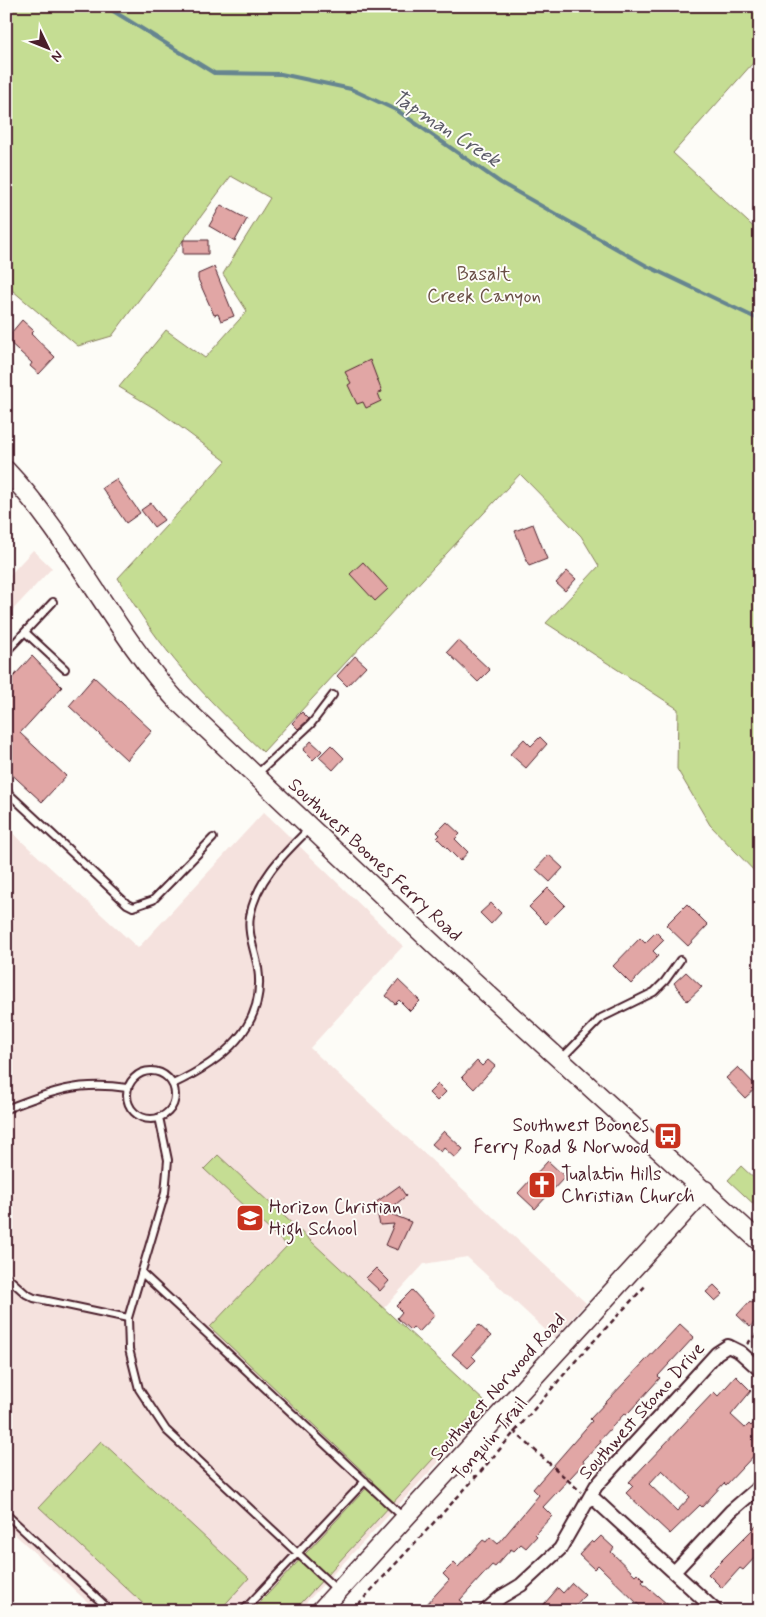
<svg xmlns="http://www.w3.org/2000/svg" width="766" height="1617" font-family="Mynerve,sans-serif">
  <rect width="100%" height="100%" fill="#fdfcf7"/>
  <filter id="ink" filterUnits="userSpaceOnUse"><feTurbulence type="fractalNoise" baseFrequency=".02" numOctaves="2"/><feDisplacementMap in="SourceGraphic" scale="10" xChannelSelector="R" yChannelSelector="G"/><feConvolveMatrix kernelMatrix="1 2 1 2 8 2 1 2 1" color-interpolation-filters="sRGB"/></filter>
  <g filter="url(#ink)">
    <path fill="#f5e2de" d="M33 550 52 568 6 617V579Z
      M264 812 403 946 310 1048 586 1303 554 1338 467 1257 424 1264 383 1309 490 1408 298 1611H97L6 1526V827L138 948Z"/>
    <path fill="#c5dd93" stroke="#887e5f" d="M6 6H760V55L673 153 760 233V877L710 825 677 769 678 709 546 623 599 566 581 536 520 474 263 752C202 695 160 650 118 578L226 461 159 411 119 387 166 330 205 358 247 311 223 274 270 198 231 176 112 336 78 346 6 285Z
      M218 1155 485 1402 294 1611H252L373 1481 210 1327 287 1246 204 1169Z
      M741 1166 760 1184 759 1209 728 1180Z
      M101 1441 249 1578 219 1611H151L39 1507Z"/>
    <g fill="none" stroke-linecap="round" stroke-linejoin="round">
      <path stroke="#668590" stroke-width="4" d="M105 6 214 73 281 74 351 89 398 111 501 183 647 266 760 320"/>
    </g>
    <path fill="#e1a6a5" stroke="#4a1f2b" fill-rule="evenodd" d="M221 205 247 219 235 241 209 226Z
      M183 240H208V254H183Z
      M214 267 234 316 221 321 218 314 214 315 198 279V274Z
      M22 320 34 331 31 334 55 357 39 374 30 366 32 363 6 339Z
      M370 360 382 392 378 393 381 401 366 408 363 402 357 404 348 385 351 383 345 372Z
      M116 479 140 513 126 523 102 488Z
      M151 503 164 520 154 527 141 510Z
      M533 524 547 559 529 566 515 531Z
      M363 562 388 589 375 601 350 574Z
      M567 571 576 579 565 591 556 583Z
      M458 640 490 670 478 682 447 652Z
      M32 656 62 687 20 733 66 776 42 802 6 769V685Z
      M355 656 366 666 347 686 337 676Z
      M94 677 152 731 127 760 69 706Z
      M302 712 309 719 298 729 292 723Z
      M540 737 547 744 526 768 510 754 524 739 531 746Z
      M311 741 322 751 313 760 303 750Z
      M331 745 344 758 333 770 319 757Z
      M447 822 460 834 455 839 468 852 460 861 437 838 440 835 437 832Z
      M549 855 563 868 550 882 536 869Z
      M548 888 565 905 546 924 529 907Z
      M491 903 501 913 491 924 480 913Z
      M687 904 708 925 688 946 666 925Z
      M656 932 664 940 653 951 658 956 631 984 613 966 640 938 645 943Z
      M686 972 702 987 687 1001 674 983Z
      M398 980 420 1001 410 1011 399 1000 395 1004 386 996Z
      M488 1060 495 1066 474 1089 462 1077 477 1061 482 1066Z
      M738 1067 757 1087 745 1098 726 1078Z
      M438 1084 446 1092 437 1101 429 1093Z
      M444 1131 463 1149 455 1158 444 1148 441 1152 432 1144Z
      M548 1161 565 1177 535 1209 518 1193Z
      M399 1186 406 1196 386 1212 411 1222 398 1250 385 1245 394 1224 380 1225 375 1203Z
      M376 1268 389 1281 380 1291 366 1278Z
      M714 1285 723 1294 715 1301 706 1292Z
      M412 1290 435 1315 419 1332 413 1327 410 1330 397 1318 402 1312 396 1306Z
      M760 1295V1316L750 1327 737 1315 750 1301 753 1303Z
      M680 1324 694 1337 658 1376 660 1378 629 1412 626 1415 624 1414 600 1440 601 1442 583 1461 584 1463 543 1507 552 1516 535 1534 537 1536 526 1548 521 1544 514 1551 511 1549 495 1567 492 1565 460 1600 463 1602 455 1611H431L425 1606 449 1580 443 1574 454 1563 458 1567 483 1540 486 1542 490 1537 498 1544 539 1495 533 1489 592 1421 590 1419Z
      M479 1325 491 1336 472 1356 476 1360 468 1368 452 1354Z
      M736 1376 751 1391 731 1415 745 1428 749 1424 751 1426 760 1416V1449L726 1485 724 1483 702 1507 700 1505 670 1534 626 1493 633 1486 629 1482 714 1392 718 1396ZM662 1470 690 1497 677 1511 649 1484Z
      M760 1522V1552L743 1570 740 1568 722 1588 708 1574Z
      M601 1536 614 1548 611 1552 635 1575 637 1573 644 1580 642 1582 675 1611H645L598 1565 594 1569 579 1555 592 1541 594 1543Z
      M572 1583 585 1595 570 1611H538L558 1588 563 1593Z"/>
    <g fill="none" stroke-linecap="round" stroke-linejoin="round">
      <defs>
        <path id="lane" d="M25 632 65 669
          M6 652 53 602
          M256 775 311 724 333 695
          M6 791 127 904 133 907 153 900 213 838
          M561 1059 601 1018 654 992 665 981 680 960
          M127 1095a24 24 0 1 1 48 0a24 24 0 1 1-48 0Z
          M173 1084C220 1062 267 1028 258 968 255 951 247 933 250 916 257 879 284 854 309 829
          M6 1109C52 1091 78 1081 127 1088
          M159 1117 168 1160 165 1193 128 1318 129 1349 139 1389 166 1430 337 1590
          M142 1273 404 1518
          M6 1276 26 1294 34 1298 128 1318
          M6 1514 111 1611
          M243 1611 365 1481"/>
        <path id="street" d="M591 1496 716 1611
          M674 1572 731 1511 760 1486
          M485 1611 501 1597 521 1585 560 1549 596 1486 717 1353 728 1346 740 1352 760 1370"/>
        <path id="secondary" d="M6 470C72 540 112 629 176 700L444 954 760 1242
          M320 1611 705 1190"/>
      </defs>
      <use href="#lane" stroke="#4a1f2b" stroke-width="10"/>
      <use href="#street" stroke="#4a1f2b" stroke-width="16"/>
      <use href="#secondary" stroke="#4a1f2b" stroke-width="21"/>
      <path stroke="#4a1f2b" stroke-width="2.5" stroke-dasharray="5 4" stroke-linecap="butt" d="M747 1344 760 1331
        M507 1425 581 1492
        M468 1469 476 1477
        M352 1611 476 1477 579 1357 647 1284"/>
      <use href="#lane" stroke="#fdfcf7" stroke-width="6"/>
      <use href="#street" stroke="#fdfcf7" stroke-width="12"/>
      <use href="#secondary" stroke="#fdfcf7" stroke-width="18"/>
    </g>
  </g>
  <defs>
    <symbol id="bus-square" viewBox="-11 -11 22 22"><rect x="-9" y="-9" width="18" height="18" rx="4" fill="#c8321e" stroke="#fdfcf7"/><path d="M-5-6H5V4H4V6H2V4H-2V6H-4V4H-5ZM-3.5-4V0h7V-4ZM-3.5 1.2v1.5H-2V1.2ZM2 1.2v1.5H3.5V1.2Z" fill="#fff"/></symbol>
    <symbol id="church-square" viewBox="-11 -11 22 22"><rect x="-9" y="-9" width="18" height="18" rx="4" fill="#c8321e" stroke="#fdfcf7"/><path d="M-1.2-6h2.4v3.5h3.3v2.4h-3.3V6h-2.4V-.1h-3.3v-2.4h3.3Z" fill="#fff"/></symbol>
    <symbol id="school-square" viewBox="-11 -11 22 22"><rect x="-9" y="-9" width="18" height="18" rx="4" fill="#c8321e" stroke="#fdfcf7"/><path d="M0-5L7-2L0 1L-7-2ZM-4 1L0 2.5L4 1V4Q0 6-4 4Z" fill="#fff"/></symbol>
  </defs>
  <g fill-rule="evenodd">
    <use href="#bus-square" x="652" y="1120" width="32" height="32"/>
    <use href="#church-square" x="526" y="1169" width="32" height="32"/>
    <use href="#school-square" x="234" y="1202" width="32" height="32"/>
  </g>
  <g text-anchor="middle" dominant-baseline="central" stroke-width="4" stroke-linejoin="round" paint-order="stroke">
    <g font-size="19" fill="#694e45" stroke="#fdfcf7">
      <text x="484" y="274">Basalt<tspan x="484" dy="22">Creek Canyon</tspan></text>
    </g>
    <g font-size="19" fill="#4a1f2b" stroke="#fdfcf7">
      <text transform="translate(375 860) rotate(43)">Southwest Boones Ferry Road</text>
      <text transform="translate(498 1387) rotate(-48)">Southwest Norwood Road</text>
      <text transform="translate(642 1411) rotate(-48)">Southwest Stono Drive</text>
      <text transform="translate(490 1439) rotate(-49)">Tonquin Trail</text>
    </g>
    <g font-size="19" fill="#4a1f2b" stroke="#fdfcf7" text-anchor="start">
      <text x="649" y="1125" text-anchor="end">Southwest Boones<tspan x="649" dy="22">Ferry Road &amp; Norwood</tspan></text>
      <text x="561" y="1174">Tualatin Hills<tspan x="561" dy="22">Christian Church</tspan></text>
      <text x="269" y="1207">Horizon Christian<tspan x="269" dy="22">High School</tspan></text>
    </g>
    <g font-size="20" font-style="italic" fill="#5a5a66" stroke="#fdfcf7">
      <text transform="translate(446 129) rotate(33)">Tapman Creek</text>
    </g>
  </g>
  <rect width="766" height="1617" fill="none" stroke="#fdfcf7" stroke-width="25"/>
  <rect x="12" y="12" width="741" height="1592" fill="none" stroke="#4a1f2b" stroke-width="2" filter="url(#ink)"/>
  <g transform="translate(48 48) rotate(133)" stroke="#fdfcf7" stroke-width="4" paint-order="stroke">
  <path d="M0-4L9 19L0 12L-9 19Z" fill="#4a1f2b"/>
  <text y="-8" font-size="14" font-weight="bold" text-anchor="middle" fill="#4a1f2b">N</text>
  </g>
</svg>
